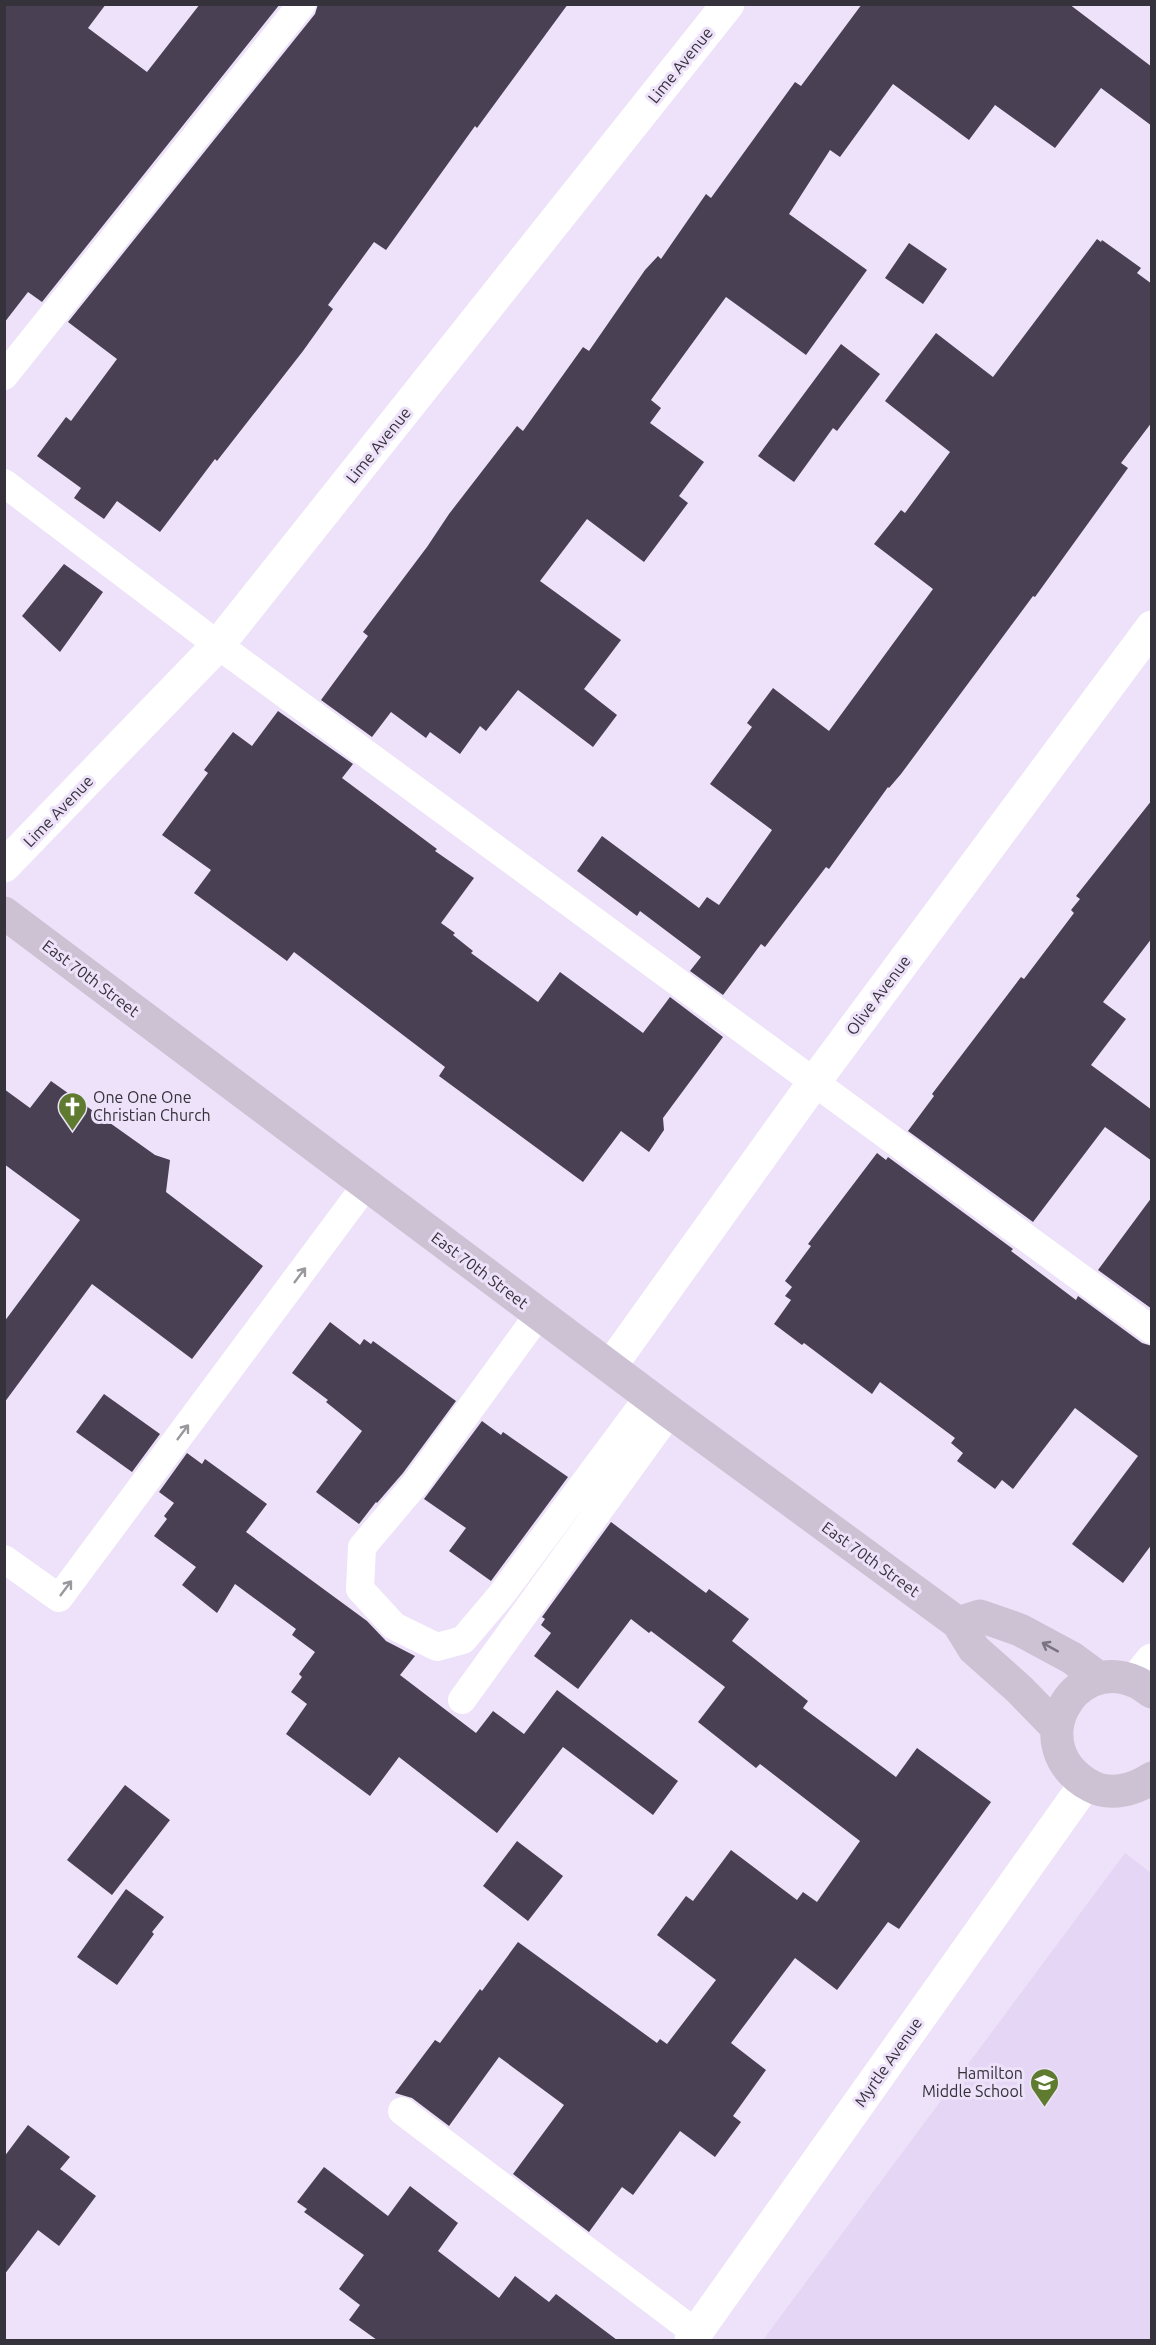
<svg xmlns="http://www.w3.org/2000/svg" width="1156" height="2345" font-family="Ubuntu,sans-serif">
  <rect width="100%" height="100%" fill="#ede2f9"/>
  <path fill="#e4d6f4" d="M1125 1853 1151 1873V2340H763Z"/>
  <path fill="#494053" d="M4 4H106L88 28 147 72 200 4H280L42 302 28 292 4 323Z
    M318 4H568L477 128 475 126 386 250 374 242 328 305 333 309 303 351 217 461 215 459 160 532 117 501 104 519 74 498 81 488 37 456 66 417 71 421 117 359 68 322 315 14Z
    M862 4H1069L1152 67V126L1101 88 1055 148 995 105 969 140 893 84 840 157 830 150 789 214 867 270 806 355 726 297 651 400 661 408 650 423 704 462 679 496 688 503 644 562 587 519 540 581 621 640 584 689 617 715 593 747 518 690 486 731 480 726 460 754 430 732 426 738 391 712 372 737 321 700 368 636 363 632 427 547 449 514 517 426 523 431 583 347 589 351 645 270 658 256 661 259 706 194 711 198 795 82 801 86Z
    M1097 239 1101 242 1102 240 1141 268 1137 273 1152 284V422L1121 463 1128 468 1035 597 1033 596 901 774 889 788 888 787 829 869 826 867 765 947 761 944 723 995 690 971 701 957 640 911 637 916 577 871 602 836 699 908 707 897 719 905 772 830 710 784 752 727 747 723 773 688 829 731 933 589 874 544 901 510 905 513 950 452 885 401 936 333 993 377Z
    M909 243 947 269 923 304 885 278Z
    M841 344 880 374 837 431 833 428 794 482 758 456Z
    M64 564 103 592 60 652 22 616Z
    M278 711 353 764 342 778 437 849 435 851 474 878 441 923 455 933 453 935 473 951 471 953 538 1002 560 972 643 1033 670 997 723 1037 663 1118 664 1130 649 1152 621 1131 583 1182 439 1076 445 1067 294 952 287 961 194 893 211 870 162 835 208 773 204 770 233 732 252 746Z
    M1152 800V938L1103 1002 1126 1019 1091 1065 1152 1110V1161L1105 1127 1033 1222 908 1131 934 1096 932 1094 1021 977 1024 979 1074 913 1071 910 1080 899 1076 896Z
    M51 1081 155 1155 170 1160 166 1192 263 1266 192 1359 92 1284 4 1403V1322L80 1220 4 1164V1089L30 1108Z
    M877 1153 886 1160 888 1157 1013 1249 1011 1251 1076 1300 1078 1296 1142 1343 1152 1346V1544L1123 1583 1072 1544 1138 1456 1075 1408 1013 1489 1002 1480 995 1489 957 1461 963 1453 951 1443 955 1438 880 1382 872 1394 804 1343 802 1345 774 1324 791 1300 785 1296 792 1287 785 1281 811 1246 808 1244Z
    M1152 1197V1309L1098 1270Z
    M330 1322 360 1345 364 1339 371 1344 373 1341 456 1401 403 1473 377 1503 376 1502 359 1524 316 1492 362 1431 326 1402 328 1400 292 1373Z
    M104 1394 160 1434 132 1472 76 1432Z
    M482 1421 501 1435 503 1432 568 1477 491 1581 449 1551 466 1528 424 1499Z
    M187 1453 202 1464 205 1459 267 1504 246 1532 367 1621 386 1641 415 1656 400 1675 476 1733 493 1711 524 1734 557 1690 678 1781 653 1815 563 1747 497 1833 399 1757 370 1796 286 1734 307 1704 291 1692 302 1677 299 1674 315 1652 292 1635 296 1629 235 1584 217 1613 182 1585 196 1567 154 1536 167 1519 164 1516 174 1503 159 1492Z
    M611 1522 706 1593 709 1589 749 1619 732 1641 808 1701 803 1708 896 1777 917 1748 991 1802 899 1929 888 1922 837 1990 795 1958 731 2043 766 2070 733 2116 741 2122 715 2157 680 2131 633 2195 622 2187 589 2232 513 2174 564 2105 499 2057 449 2126 412 2098 395 2093 435 2040 440 2043 480 1989 482 1991 518 1942 657 2043 660 2039 667 2044 716 1980 657 1935 686 1896 693 1901 731 1850 797 1900 803 1892 817 1902 860 1841 760 1764 756 1768 698 1722 725 1687 651 1631 649 1633 631 1619 578 1689 534 1656 551 1633 541 1625 545 1619 542 1617Z
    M125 1785 170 1820 112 1895 67 1860Z
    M517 1841 563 1876 528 1921 483 1886Z
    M126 1889 164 1917 152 1932 154 1934 117 1985 77 1957Z
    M28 2125 70 2157 60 2169 96 2196 59 2246 38 2230 4 2275V2157Z
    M324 2167 388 2216 410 2186 458 2223 438 2251 499 2298 515 2276 549 2302 556 2294 617 2340H377L349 2320 360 2305 339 2289 364 2255 304 2212 307 2209 297 2202Z"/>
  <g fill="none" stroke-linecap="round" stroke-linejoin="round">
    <path stroke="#fff" stroke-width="28" d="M4 376 302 4
      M4 483 218 645 1152 1330
      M539 1314 416 1483 362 1547 360 1589 394 1626 437 1647 463 1640 502 1594 649 1396
      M4 1559 59 1598 366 1185
      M462 1700 670 1412
      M402 2111 696 2333"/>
    <path stroke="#fff" stroke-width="33" d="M4 866 218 645 728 4
      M610 1367 815 1081 1152 627
      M1135 1681 1152 1660
      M691 2340 1086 1783"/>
    <path stroke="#ccc2d4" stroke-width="33" d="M4 913 670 1412 958 1623 974 1649 1019 1689 1057 1728
      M958 1623 980 1616 1020 1630 1072 1658 1099 1678
      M1152 1692C1146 1688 1141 1684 1136 1682 1072 1653 1020 1748 1091 1786 1111 1797 1135 1789 1152 1778"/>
  </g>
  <defs><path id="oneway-shaft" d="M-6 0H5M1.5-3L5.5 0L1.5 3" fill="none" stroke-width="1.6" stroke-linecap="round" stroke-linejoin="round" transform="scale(1.5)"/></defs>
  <g stroke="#9a989d">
    <use href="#oneway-shaft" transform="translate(300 1275) rotate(-53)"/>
    <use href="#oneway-shaft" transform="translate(183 1432) rotate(-53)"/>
    <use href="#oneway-shaft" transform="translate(66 1588) rotate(-53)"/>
  </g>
  <use stroke="#7a7380" href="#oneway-shaft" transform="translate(1050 1647) rotate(-151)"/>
  <defs>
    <symbol id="church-pin" viewBox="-11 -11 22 30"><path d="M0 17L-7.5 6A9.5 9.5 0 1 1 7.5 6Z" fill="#5f7b2f" stroke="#ede2f9"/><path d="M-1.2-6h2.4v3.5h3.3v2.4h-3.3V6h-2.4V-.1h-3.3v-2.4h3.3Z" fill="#fff"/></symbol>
    <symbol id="school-pin" viewBox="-11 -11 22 30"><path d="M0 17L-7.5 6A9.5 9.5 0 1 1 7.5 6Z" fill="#5f7b2f" stroke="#ede2f9"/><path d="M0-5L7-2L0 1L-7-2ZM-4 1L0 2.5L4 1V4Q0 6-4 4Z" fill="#fff"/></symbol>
  </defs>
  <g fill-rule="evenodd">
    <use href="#church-pin" x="56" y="1090" width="33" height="45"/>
    <use href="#school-pin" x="1028" y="2066" width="33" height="45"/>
  </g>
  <g text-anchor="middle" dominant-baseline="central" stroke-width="6" stroke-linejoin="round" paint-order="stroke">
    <g font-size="16" fill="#36323b" stroke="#ede2f9">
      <text transform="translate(680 65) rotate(-51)">Lime Avenue</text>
      <text transform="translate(378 445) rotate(-51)">Lime Avenue</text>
      <text transform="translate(58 811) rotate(-46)">Lime Avenue</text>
      <text transform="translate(91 978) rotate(37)">East 70th Street</text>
      <text transform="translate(878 995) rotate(-53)">Olive Avenue</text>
      <text transform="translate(480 1270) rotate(37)">East 70th Street</text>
      <text transform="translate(871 1559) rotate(36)">East 70th Street</text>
      <text transform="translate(888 2062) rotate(-55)">Myrtle Avenue</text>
    </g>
    <g font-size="16" fill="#36323b" stroke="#ede2f9" text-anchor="start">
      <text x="93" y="1097">One One One<tspan x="93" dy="18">Christian Church</tspan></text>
      <text x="1023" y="2073" text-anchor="end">Hamilton<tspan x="1023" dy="18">Middle School</tspan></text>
    </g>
  </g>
  <rect width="1156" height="2345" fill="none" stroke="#36323b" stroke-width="12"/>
</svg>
